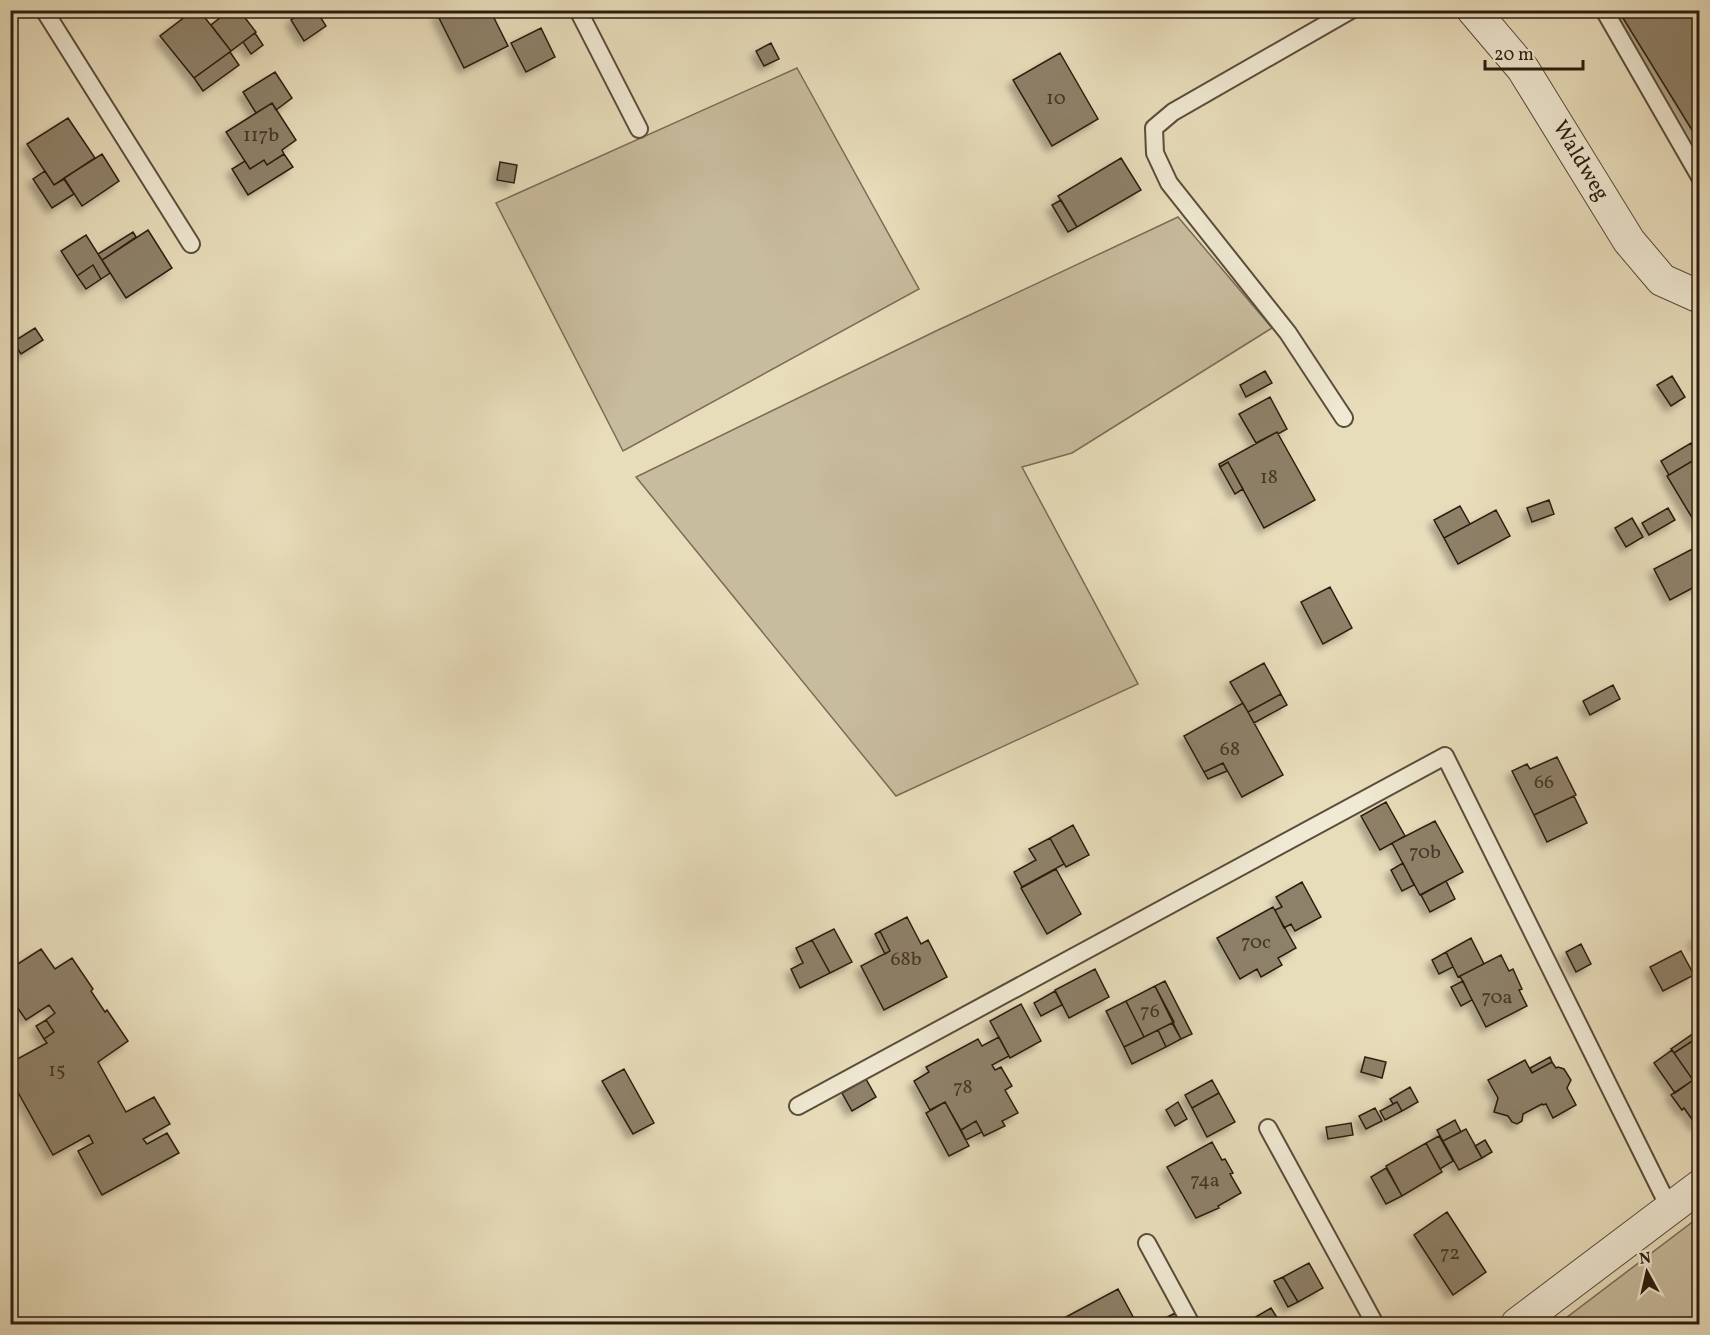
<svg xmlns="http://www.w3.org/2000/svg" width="1710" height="1335" font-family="Vollkorn,serif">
  <defs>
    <filter id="shadow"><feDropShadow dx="-5.5" dy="5.5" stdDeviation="3" flood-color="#0004"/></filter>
  </defs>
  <rect width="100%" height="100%" fill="#e8ddbb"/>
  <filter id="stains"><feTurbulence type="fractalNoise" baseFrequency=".00333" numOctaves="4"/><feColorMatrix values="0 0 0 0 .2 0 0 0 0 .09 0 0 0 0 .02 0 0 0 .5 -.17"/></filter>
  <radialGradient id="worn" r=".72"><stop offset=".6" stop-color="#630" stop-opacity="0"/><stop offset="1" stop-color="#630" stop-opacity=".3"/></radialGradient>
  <path fill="#c8bc9e" stroke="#7a6c57" stroke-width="1.5" d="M797 68 919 289 623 451 496 203Z
    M1178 217 1272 328 1072 453 1022 467 1138 684 896 796 636 477 940 329Z
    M1699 1217V1324H1558Z"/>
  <path fill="#8e8169" stroke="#2c1d10" stroke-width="1.5" filter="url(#shadow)" d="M194 10H199L231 51 194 78 160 36Z
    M230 10H239L256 32 231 51 211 25Z
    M305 10H316L326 26 304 41 291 20Z
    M444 10H490L508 46 464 68 437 14Z
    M1618 10H1700V143L1676 104Z
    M541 28 555 57 526 72 511 43Z
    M255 33 263 45 251 54 243 42Z
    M771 43 779 59 764 66 756 51Z
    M230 52 239 65 203 91 194 78Z
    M1060 53 1098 119 1052 146 1013 80Z
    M275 72 292 98 276 110 272 103 256 113 243 92Z
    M272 103 296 140 282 150 284 154 267 165 264 160 250 169 226 132Z
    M68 118 95 158 54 185 27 144Z
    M102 154 119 181 82 206 64 178Z
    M284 154 293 167 248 195 232 169 245 161 250 169 264 160 267 165Z
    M1121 158 1141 190 1077 227 1058 196Z
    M500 162 517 165 514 183 497 180Z
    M45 171 54 185 64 179 74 194 52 208 33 179Z
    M1061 200 1077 227 1068 232 1052 205Z
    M148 230 172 268 126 298 102 260Z
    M133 232 136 237 102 260 98 254Z
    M86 235 110 273 101 279 93 265 77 276 61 251Z
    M93 265 101 279 86 289 77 276Z
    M35 328 43 340 21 354 13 342Z
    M1265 371 1272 383 1246 397 1240 385Z
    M1672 376 1685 397 1671 406 1657 385Z
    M1270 397 1287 429 1278 434 1277 432 1256 443 1239 414Z
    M1277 432 1315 500 1264 528 1228 462 1220 467 1219 464Z
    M1691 443 1699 457 1669 475 1661 461Z
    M1699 457 1700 524 1697 526 1667 476Z
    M1228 462 1243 489 1235 494 1220 467Z
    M1549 500 1554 514 1532 522 1527 508Z
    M1460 506 1470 524 1444 538 1434 520Z
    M1668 508 1675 520 1649 535 1642 523Z
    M1496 510 1510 536 1458 564 1444 538Z
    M1632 518 1643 537 1626 547 1615 528Z
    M1700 545V584L1670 600 1654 569Z
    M1330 587 1352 628 1323 644 1301 602Z
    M1264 663 1281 694 1248 712 1230 682Z
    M1613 685 1620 699 1590 715 1583 701Z
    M1281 694 1287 705 1254 723 1248 712Z
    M1243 703 1283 775 1242 797 1223 763 1204 772 1184 736Z
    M1557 757 1576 795 1534 815 1512 771 1527 764 1530 769Z
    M1223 763 1227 771 1208 779 1204 772Z
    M1574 796 1587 823 1547 842 1534 815Z
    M1386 802 1405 836 1380 850 1361 816Z
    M1435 821 1463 872 1420 895 1392 843Z
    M1073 825 1089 855 1066 867 1050 838Z
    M1050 838 1064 864 1022 887 1014 872 1036 860 1029 849Z
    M1403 863 1414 885 1402 891 1391 870Z
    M1056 869 1081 914 1047 934 1021 888Z
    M1446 881 1455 899 1430 912 1421 895Z
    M1302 882 1321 917 1295 931 1291 924 1284 928 1275 910 1282 907 1276 897Z
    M1273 907 1296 948 1278 958 1282 965 1261 977 1257 969 1240 979 1217 938Z
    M907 917 921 944 928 940 947 977 884 1010 861 966 890 951 880 931Z
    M834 929 852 962 830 973 812 940Z
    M880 931 890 951 885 954 875 934Z
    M1700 935V949L1693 939Z
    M1471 938 1484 964 1458 977 1446 952Z
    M812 940 830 973 800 988 791 969 803 963 796 948Z
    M1581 944 1591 964 1576 972 1566 952Z
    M41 949 55 969 72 958 93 989 91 991 105 1012 107 1010 128 1041 98 1062 126 1112 154 1097 170 1124 143 1139 147 1144 167 1133 179 1153 102 1195 78 1151 93 1143 89 1135 53 1155 10 1078V1063L47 1043 44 1039 54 1032 46 1020 55 1013 49 1005 26 1020 10 997V969Z
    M1681 951 1694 975 1663 991 1650 967Z
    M1446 952 1453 967 1439 974 1432 960Z
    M1501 955 1509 971 1513 969 1522 989 1519 990 1527 1006 1486 1027 1460 976Z
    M1095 969 1109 997 1069 1018 1055 990Z
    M1165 981 1192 1034 1181 1039 1155 986Z
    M1463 981 1472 1000 1461 1006 1451 987Z
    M1155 986 1174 1022 1144 1037 1126 1001Z
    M1055 991 1062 1005 1041 1016 1034 1003Z
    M1126 1001 1144 1037 1124 1047 1106 1011Z
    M1021 1004 1041 1041 1010 1058 990 1021Z
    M46 1020 54 1032 44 1039 36 1026Z
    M1172 1023 1181 1039 1166 1047 1158 1030Z
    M1700 1029V1036L1674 1053 1671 1049Z
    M1158 1030 1166 1047 1132 1064 1124 1047Z
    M1700 1036V1123L1696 1125 1684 1108 1682 1110 1671 1095 1693 1080 1674 1053Z
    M999 1037 1009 1056 992 1065 995 1070 1001 1067 1012 1086 1005 1090 1018 1113 1002 1121 1005 1126 984 1136 976 1121 961 1130 945 1102 930 1110 914 1081 929 1072 926 1067 978 1039 982 1046Z
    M1672 1050 1693 1080 1675 1093 1654 1063Z
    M1365 1057 1386 1062 1382 1078 1361 1072Z
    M1550 1057 1552 1062 1532 1073 1530 1068Z
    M1525 1060 1532 1073 1552 1062 1556 1068 1558 1067 1564 1069 1571 1080 1567 1088 1576 1105 1553 1118 1546 1104 1543 1105 1542 1104 1523 1114 1522 1121 1517 1124 1512 1122 1508 1116 1494 1112 1498 1098 1488 1080Z
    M624 1069 654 1123 633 1134 602 1081Z
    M866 1079 876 1097 852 1111 842 1093Z
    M1212 1080 1219 1093 1192 1108 1185 1095Z
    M1410 1087 1418 1102 1402 1111 1397 1102 1393 1104 1390 1099Z
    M1219 1093 1235 1122 1207 1137 1192 1108Z
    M945 1102 969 1146 949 1156 926 1113Z
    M1178 1102 1187 1119 1175 1126 1166 1110Z
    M1397 1102 1402 1111 1385 1120 1380 1111Z
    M1375 1108 1382 1121 1366 1129 1359 1116Z
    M1455 1120 1461 1132 1443 1141 1437 1130Z
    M976 1121 982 1132 966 1140 961 1130Z
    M1351 1123 1353 1135 1328 1139 1326 1127Z
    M1466 1129 1482 1158 1459 1170 1443 1141Z
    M1439 1136 1453 1161 1440 1169 1426 1143Z
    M1485 1140 1492 1152 1482 1158 1475 1146Z
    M1212 1142 1222 1160 1225 1159 1233 1173 1230 1174 1241 1193 1218 1206 1219 1208 1196 1218 1167 1167Z
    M1426 1143 1442 1172 1402 1196 1386 1166Z
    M1386 1168 1402 1196 1386 1204 1371 1177Z
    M1447 1212 1486 1272 1453 1295 1414 1235Z
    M1309 1263 1323 1288 1298 1302 1283 1277Z
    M1283 1277 1298 1302 1288 1307 1274 1281Z
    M1118 1289 1137 1324H1053Z
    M1271 1308 1281 1324H1258L1254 1318Z
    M1175 1313 1181 1324H1154Z"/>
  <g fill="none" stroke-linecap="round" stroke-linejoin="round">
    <defs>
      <path id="lane" d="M44 10 191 244
        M578 10 639 129
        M1604 10 1700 177
        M1344 418 1288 333 1169 183 1155 153 1154 128 1173 112 1351 10
        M798 1106 1445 756 1670 1209
        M1268 1128 1375 1324
        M1147 1243 1191 1324"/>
      <path id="street" d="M1473 10 1523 69 1629 241 1662 280 1700 297
        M1517 1324 1700 1186"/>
    </defs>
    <use href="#lane" stroke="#5b4d3b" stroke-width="20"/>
    <use href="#street" stroke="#5b4d3b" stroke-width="34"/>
    <use href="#lane" stroke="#f0e9d3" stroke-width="16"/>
    <use href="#street" stroke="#f0e9d3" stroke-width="32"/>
  </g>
  <g text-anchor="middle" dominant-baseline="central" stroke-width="4.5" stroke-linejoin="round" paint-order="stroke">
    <g font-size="20" fill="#443626">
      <text x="1056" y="99">10</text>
      <text x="261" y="136">117b</text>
      <text x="1269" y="478">18</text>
      <text x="1230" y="750">68</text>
      <text x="1544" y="783">66</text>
      <text x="1425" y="853">70b</text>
      <text x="1256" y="943">70c</text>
      <text x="906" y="960">68b</text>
      <text x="1497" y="998">70a</text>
      <text x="1150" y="1012">76</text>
      <text x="57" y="1071">15</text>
      <text x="963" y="1088">78</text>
      <text x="1205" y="1181">74a</text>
      <text x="1450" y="1254">72</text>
    </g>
    <g font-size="22" fill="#2c1d10" stroke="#f0e9d3">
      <text transform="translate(1580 161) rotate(59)">Waldweg</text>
    </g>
  </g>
  <rect width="1710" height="1335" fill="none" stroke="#e8ddbb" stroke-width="36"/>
  <rect x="12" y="12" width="1686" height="1311" fill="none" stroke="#2c1d10" stroke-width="3"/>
  <rect x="18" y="18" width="1674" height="1299" fill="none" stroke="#2c1d10" stroke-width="1.5"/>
  <g transform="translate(1647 1272) rotate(352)" stroke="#f0e9d3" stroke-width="4.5" paint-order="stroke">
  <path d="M0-4.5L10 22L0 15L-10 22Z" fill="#2c1d10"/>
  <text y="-9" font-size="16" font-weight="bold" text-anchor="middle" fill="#2c1d10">N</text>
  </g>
  <path d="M1485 60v9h98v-9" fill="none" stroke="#2c1d10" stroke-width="3"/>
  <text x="1494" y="60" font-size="18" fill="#2c1d10" stroke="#f0e9d3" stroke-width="4.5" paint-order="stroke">20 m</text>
  <rect width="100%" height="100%" filter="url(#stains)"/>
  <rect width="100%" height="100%" fill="url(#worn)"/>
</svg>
